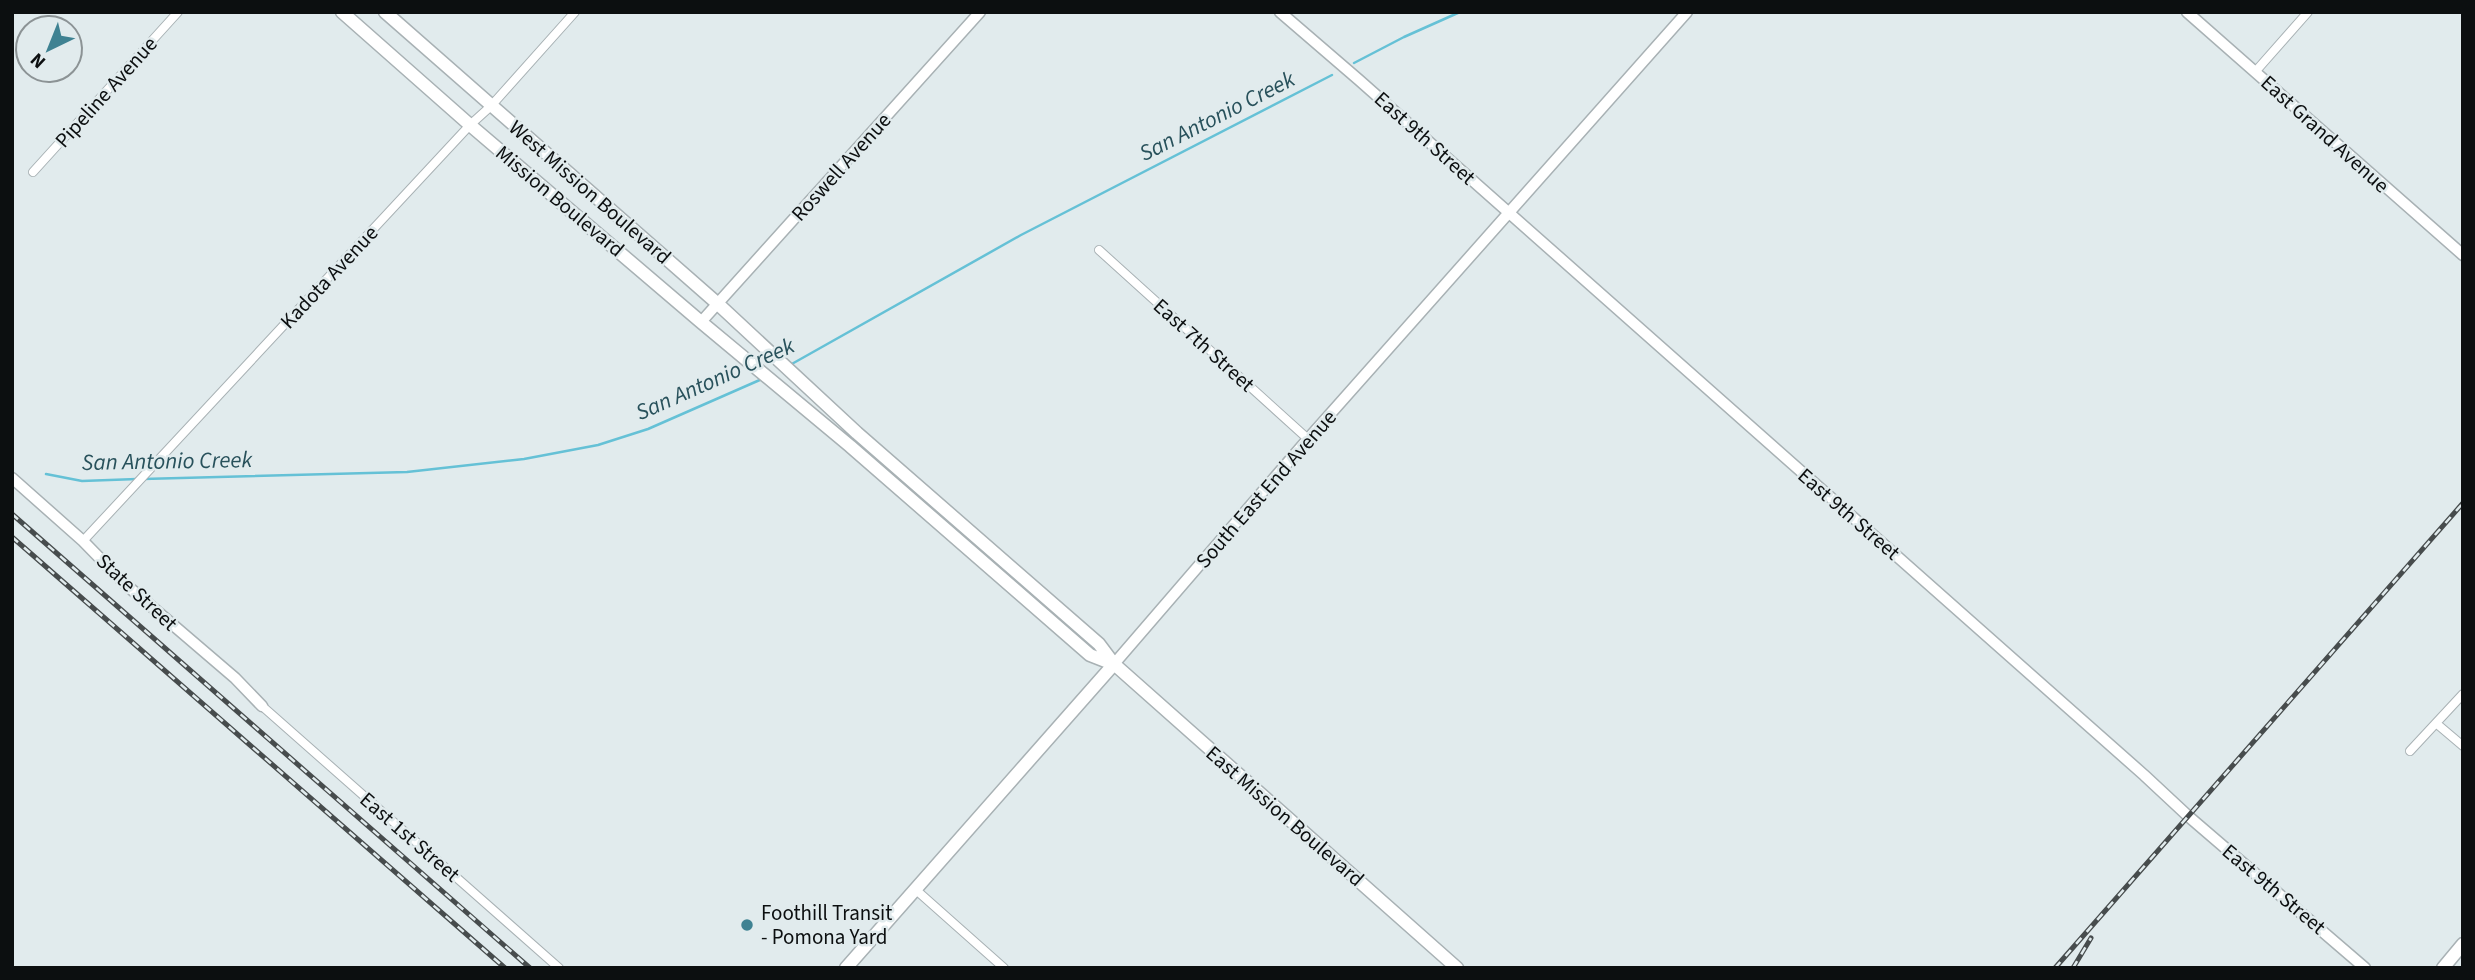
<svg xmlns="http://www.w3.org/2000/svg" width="2475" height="980" font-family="'Source Sans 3',sans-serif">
  <rect width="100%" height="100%" fill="#e1ebed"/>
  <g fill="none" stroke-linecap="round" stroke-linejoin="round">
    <path stroke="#65c1d6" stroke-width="2.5" d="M1354 63 1404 37 1460 12
      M790 365 1021 235 1332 75
      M46 474 82 481 137 479
      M143 479 407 472 524 459 598 445 648 429 762 379"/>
    <defs>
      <path id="minor" d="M2255 72 2308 12
        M33 172 178 12
        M1099 250 1308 439
        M83 541 470 125 491 106 575 12
        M262 706 559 968
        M2437 724 2463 746
        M2410 751 2463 694
        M915 889 1004 968"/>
      <path id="tertiary" d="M1280 12 1359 80 2144 775 2188 816 2365 968
        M2187 12 2463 255
        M701 322 980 12
        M12 478 83 541 124 583 235 678 262 706
        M1114 664 1308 439 1687 12"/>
      <path id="secondary" d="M846 968 1114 664"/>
      <path id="primary" d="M342 12 470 125 701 322 850 446 1090 655 1113 664
        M385 12 718 304 857 433 1099 644 1114 664 1457 968
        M2443 968 2463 944"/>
    </defs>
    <use href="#minor" stroke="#a8b1b4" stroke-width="10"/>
    <use href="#tertiary" stroke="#a8b1b4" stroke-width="13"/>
    <use href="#secondary" stroke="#a8b1b4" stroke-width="15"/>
    <use href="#primary" stroke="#a8b1b4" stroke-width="15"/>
    <use href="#minor" stroke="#fff" stroke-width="8"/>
    <use href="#tertiary" stroke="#fff" stroke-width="10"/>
    <use href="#secondary" stroke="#fff" stroke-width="12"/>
    <use href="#primary" stroke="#fff" stroke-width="12"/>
    <defs>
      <path id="rail" d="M12 514 530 968
        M12 537 505 968
        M2055 968 2463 503
        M2073 968 2091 938"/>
    </defs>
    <use href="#rail" stroke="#474c4d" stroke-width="5"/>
    <use href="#rail" stroke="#e1ebed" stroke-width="2.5" stroke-dasharray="8" stroke-linecap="butt"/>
  </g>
  <circle fill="#3f8292" stroke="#e1ebed" stroke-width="2.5" cx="747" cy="925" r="7"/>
  <g text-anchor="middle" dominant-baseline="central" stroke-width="5" stroke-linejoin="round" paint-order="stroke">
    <g font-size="21" fill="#0c0f10" stroke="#e1ebed">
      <text transform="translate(106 92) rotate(-48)">Pipeline Avenue</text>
      <text transform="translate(2325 134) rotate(42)">East Grand Avenue</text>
      <text transform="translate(1425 138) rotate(42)">East 9th Street</text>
      <text transform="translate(841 167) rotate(-48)">Roswell Avenue</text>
      <text transform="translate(590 192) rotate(41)">West Mission Boulevard</text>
      <text transform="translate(560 201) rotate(40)">Mission Boulevard</text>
      <text transform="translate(329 277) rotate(-47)">Kadota Avenue</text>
      <text transform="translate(1204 345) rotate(42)">East 7th Street</text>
      <text transform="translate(1266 489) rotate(-49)">South East End Avenue</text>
      <text transform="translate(1849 514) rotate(41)">East 9th Street</text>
      <text transform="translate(137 592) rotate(43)">State Street</text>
      <text transform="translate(1285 816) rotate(41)">East Mission Boulevard</text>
      <text transform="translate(410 837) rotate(41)">East 1st Street</text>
      <text transform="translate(2274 889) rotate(40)">East 9th Street</text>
    </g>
    <g font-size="21" fill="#0c0f10" stroke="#e1ebed" text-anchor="start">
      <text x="761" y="913">Foothill Transit<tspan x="761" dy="24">- Pomona Yard</tspan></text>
    </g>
    <g font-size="23" font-style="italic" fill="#28515b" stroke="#e1ebed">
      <text transform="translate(1217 116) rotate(-27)">San Antonio Creek</text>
      <text transform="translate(715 379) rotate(-24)">San Antonio Creek</text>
      <text transform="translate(167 461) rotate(-1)">San Antonio Creek</text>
    </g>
  </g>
  <rect width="2475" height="980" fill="none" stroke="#0c0f10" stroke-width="28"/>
  <g transform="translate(49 49) rotate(223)"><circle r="33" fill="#e1ebed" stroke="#8c9395" stroke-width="2"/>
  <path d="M0-5L12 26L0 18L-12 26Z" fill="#3f8292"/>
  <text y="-10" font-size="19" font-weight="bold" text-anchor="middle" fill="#0c0f10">N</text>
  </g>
</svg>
